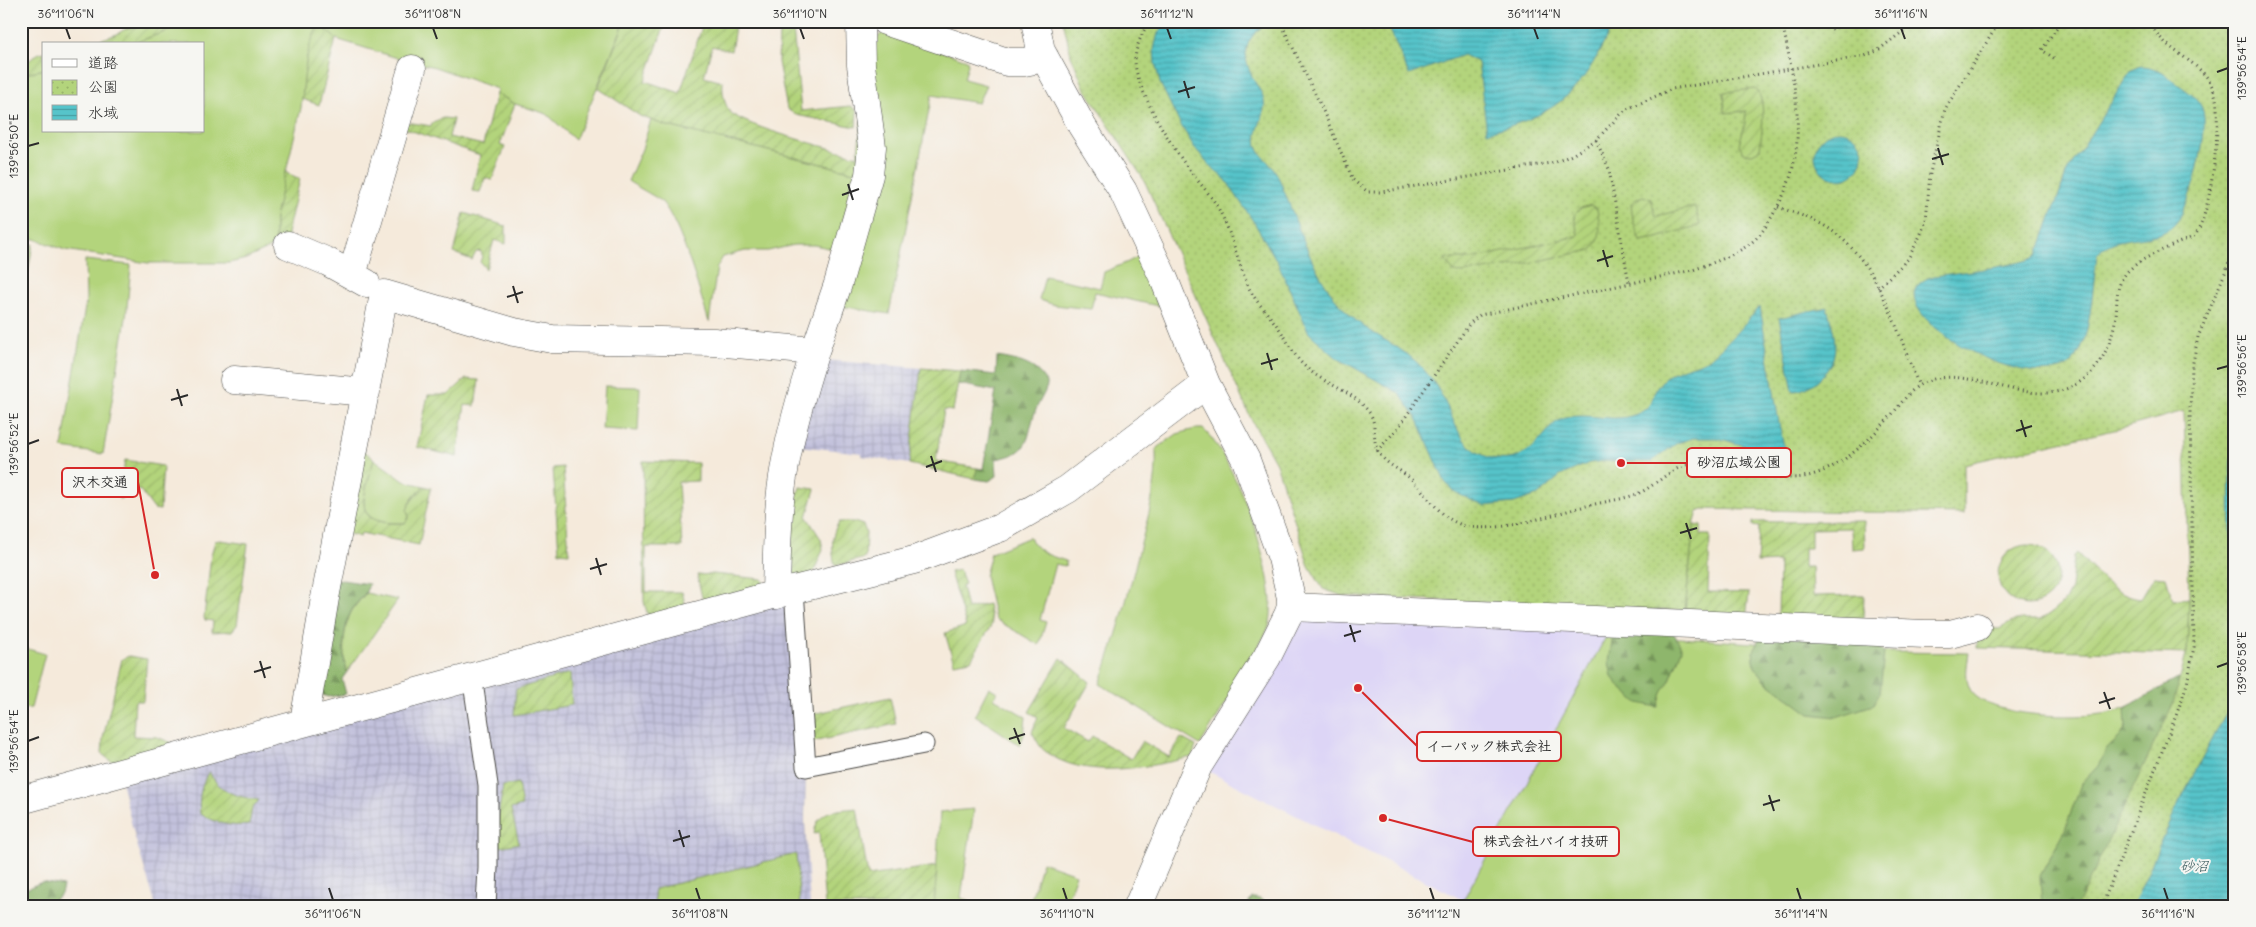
<svg xmlns="http://www.w3.org/2000/svg" width="2256" height="927" font-family="Delius,'Klee One',sans-serif">
  <defs>
    <pattern id="industrial-grid" width="8" height="8" patternUnits="userSpaceOnUse" patternTransform="scale(1.25)"><rect width="8" height="8" fill="#c2c1dc"/><path d="M0 4h8M4 0v8" fill="none" stroke="#a7a6bd"/></pattern>
    <pattern id="forest-firs" width="22" height="20" patternUnits="userSpaceOnUse" patternTransform="scale(1.25)"><rect width="22" height="20" fill="#8eb66c"/><path d="M5 1l3.5 6h-7zM16 11l3.5 6h-7z" fill="#749459"/></pattern>
    <pattern id="park-dots" width="8" height="8" patternUnits="userSpaceOnUse" patternTransform="scale(1.25)"><rect width="8" height="8" fill="#b3d47c"/><path d="M2 2h.1M6 6h.1" fill="none" stroke="#9ab66b" stroke-width="1.8" stroke-linecap="round"/></pattern>
    <pattern id="garden-furrows" width="10" height="10" patternUnits="userSpaceOnUse" patternTransform="scale(1.25)"><rect width="10" height="10" fill="#b3d47c"/><path d="M-1 1l2-2M0 10L10 0M9 11l2-2" fill="none" stroke="#9ab66b"/></pattern>
    <pattern id="water-rules" width="6" height="5" patternUnits="userSpaceOnUse" patternTransform="scale(1.25)"><rect width="6" height="5" fill="#56c4ca"/><path d="M0 2.5h6" fill="none" stroke="#479fa4"/></pattern>
  </defs>
  <rect width="100%" height="100%" fill="#f6f6f2"/>
  <filter id="ink" filterUnits="userSpaceOnUse"><feTurbulence type="fractalNoise" baseFrequency=".02" numOctaves="2"/><feDisplacementMap in="SourceGraphic" scale="10" xChannelSelector="R" yChannelSelector="G"/><feConvolveMatrix kernelMatrix="1 2 1 2 8 2 1 2 1" color-interpolation-filters="sRGB"/></filter>
  <filter id="wash" filterUnits="userSpaceOnUse"><feTurbulence type="fractalNoise" baseFrequency=".0096" numOctaves="4" result="noise"/><feDisplacementMap in="SourceGraphic" scale="20" xChannelSelector="R" yChannelSelector="G"/><feGaussianBlur stdDeviation="1.12" result="paint"/><feColorMatrix in="noise" values="0 0 0 0 0 0 0 0 0 0 0 0 0 0 0 0 0 1.4 0 .05"/><feComposite in="paint" operator="in"/></filter>
  <g filter="url(#wash)">
    <rect width="100%" height="100%" fill="#f5eadb"/>
    <path fill="#ddd5f6" d="M1288 615 1608 633 1463 900 1198 766Z"/>
    <path fill="url(#industrial-grid)" d="M812 359 921 368 909 464 862 456V453L789 445Z
      M794 590 806 767 805 821 810 906H800L796 854 654 889 655 906H156L135 838 119 773Z"/>
    <path fill="#b3d47c" stroke="#6f8054" d="M195 21H625L575 140 547 114 515 104 496 93 497 89 435 67 407 61 336 39 320 24 307 56 301 108 275 218V240L270 248 246 259 229 263H148L65 250 21 234V75L44 69V131H204V44H131Z
      M884 32 967 60 968 64 964 79 986 85 978 103 932 95 889 314 841 306 870 43Z
      M651 120 664 125 858 173 834 249 814 245H794L768 251H745L723 257 717 267 709 322C699 291 681 223 661 201 658 198 635 186 628 181L642 149Z
      M1139 256 1151 281 1158 306 1095 292 1091 309 1055 305 1039 300 1045 276 1100 288 1104 272 1128 262Z
      M85 260 131 265 126 318 103 454 62 448 86 301Z
      M605 386 640 387 638 431 602 429Z
      M1195 429H1203C1235 457 1282 585 1269 626 1266 635 1259 644 1255 653 1238 685 1219 714 1200 745L1100 684C1116 640 1128 596 1139 551 1148 518 1158 484 1156 449L1177 434Z
      M374 459 404 481 424 486 412 499 409 517 405 523C348 525 364 498 374 459Z
      M1030 537C1037 553 1051 556 1066 561L1065 566 1055 564 1040 620 1046 622 1039 645 995 619 985 576 991 553Z
      M366 593 398 600 347 672C341 655 343 624 353 609 357 603 362 598 366 593Z
      M1608 633 1884 652 1969 653C1967 666 1964 679 1971 691 1989 718 2078 719 2108 713 2132 708 2155 691 2177 679L2169 685 2056 906H1460Z
      M21 647 45 654 31 708 21 709Z
      M989 687 997 692 994 698 1026 717 1024 734 1020 745 975 715Z
      M974 809 961 898 985 906H934L940 812Z
      M796 854 800 906H655L654 889Z
      M1042 862 1076 874 1065 906H1029Z"/>
    <path fill="url(#forest-firs)" stroke="#5c704c" d="M997 357C1017 360 1041 365 1047 386 1044 396 1037 404 1034 415 1026 442 1030 453 996 459L997 476 989 481 975 479 977 468 983 469 996 391 958 384 960 371 996 375Z
      M335 579 369 584C366 596 358 600 352 610 343 626 341 655 347 672L342 679 346 694 328 697 322 695Z
      M1633 601 1663 612 1682 649 1670 680 1662 693 1658 707 1638 703 1622 689 1612 677 1609 662 1614 627 1620 612Z
      M1763 632 1869 639 1884 652 1880 693 1873 705 1836 717 1810 714 1767 682 1755 667 1753 651Z
      M2187 677 2141 906H2042L2040 876 2064 832 2081 784 2098 766 2107 749 2121 736 2126 726 2125 708 2177 679Z
      M42 882 63 886 61 894 50 903 51 906H24L21 903V893L28 888Z
      M1252 898C1259 898 1263 899 1267 906H1247Z"/>
    <path fill="url(#park-dots)" stroke="#6f8054" d="M1063 21H2235V906H2077L2173 704 2187 651 2189 598 2184 411 2123 428 1964 464V514L1702 509 1698 512 1694 525 1685 611 1343 596 1323 589 1309 566 1276 463 1252 421 1144 180 1084 87 1071 55Z"/>
    <path fill="url(#garden-furrows)" stroke="#6f8054" d="M187 21H195L131 44H88L117 34 127 28 150 25 151 27Z
      M625 21H666L645 81 680 93 704 21H736L731 51 712 46 704 77 723 82C722 91 724 104 730 112 744 127 834 149 858 156V173L664 125 640 116 598 88Z
      M320 24 336 39 319 105 302 99C305 73 305 46 320 24Z
      M793 29 801 111 851 106 857 111 856 127 796 115 787 109 778 62 779 34 783 31Z
      M44 52V69L21 75V65C31 62 34 53 44 52Z
      M1755 89C1768 100 1761 134 1760 150L1752 154 1744 153 1739 145 1745 123 1746 111 1725 113 1724 92Z
      M496 93 515 104 500 145 505 147 492 180 485 178 480 192 472 191 480 155 404 128 406 122 431 126 433 122 443 118 453 119 449 137 483 145Z
      M285 172 300 179 287 233 288 245 275 240V218Z
      M1643 196 1651 199 1656 216 1695 207 1700 225 1657 238 1640 241 1633 220 1631 204 1636 199Z
      M1591 205 1597 209C1600 225 1603 237 1592 250L1524 264 1464 273 1454 272 1444 259H1470L1578 236 1574 215 1581 208Z
      M464 213 506 226V244L494 240 486 269 480 262 482 256 481 251 476 252 472 260 454 253Z
      M21 242 33 244 23 300 21 299Z
      M921 368 960 371 953 411 944 410 936 461 977 468 975 479 909 464Z
      M466 379 479 380 475 406 465 405 457 457 417 447 428 395H448Z
      M362 449 374 459C364 498 348 526 405 523L409 517 407 510 412 499 424 486 431 488 419 545 361 533 360 537 346 533Z
      M125 460 163 466 160 510 154 509 140 490 119 499Z
      M643 461 698 463V481L678 482 682 547H646V592H682L686 607 648 616 644 602Z
      M563 467 569 553 559 552 553 468Z
      M800 487 815 489 807 517 821 539 823 549 813 574 785 581 794 507Z
      M1864 521 1865 548 1852 549 1851 528 1811 529V548H1804V567H1812L1813 596 1864 595 1863 619H1778L1779 562 1757 563 1759 527 1753 526V522Z
      M839 522H854L863 525 866 532 865 558 835 566C832 552 830 535 839 522Z
      M1694 525 1701 526V535H1710L1708 592 1749 593 1746 618 1685 611Z
      M220 540 248 544 237 625 232 631 212 632 213 621 205 620 204 618 211 555 215 541Z
      M1998 575a30 30 0 1 1 60 0a30 30 0 1 1-60 0Z
      M2077 553C2096 572 2113 595 2141 598L2154 576 2166 577 2173 600 2189 598 2187 654 1977 648V634L1989 628 1999 629 2016 620H2040L2052 612 2065 601 2071 588 2074 556Z
      M959 570 965 584 962 586 967 609 988 604 992 624 971 660 954 663 945 633 966 626 950 572Z
      M713 574 762 579 766 585 703 602 697 575Z
      M129 656 147 659 143 701H135L133 736 157 737 172 743 154 751 112 762 102 754 103 738 122 659Z
      M1061 658 1090 682 1064 728 1088 742 1092 736 1131 759 1142 741 1169 757 1181 738 1196 746 1192 757C1149 767 1082 781 1045 751 1039 747 1036 738 1032 732L1038 717 1029 712Z
      M570 673 572 705 514 715 516 689Z
      M890 697 896 724 812 742 808 715Z
      M209 771C218 792 238 797 259 800L252 809 249 825C230 827 217 823 200 814 198 798 201 785 209 771Z
      M518 783 522 806 511 809 519 843 500 847 496 829 503 786Z
      M857 808 868 876 937 866 934 906H825L819 833 814 834C818 808 834 811 857 808Z"/>
    <path fill="url(#water-rules)" stroke="#40787a" d="M1168 21H1267L1268 23C1242 39 1241 57 1255 82 1258 88 1263 94 1264 100 1267 116 1251 133 1258 149 1262 157 1272 165 1277 174 1297 219 1311 276 1347 312 1369 336 1404 345 1425 371 1432 379 1439 390 1444 400 1456 424 1460 447 1488 457 1515 465 1530 452 1546 433 1550 428 1554 423 1560 420 1583 410 1608 423 1631 416 1658 408 1648 396 1662 381 1675 366 1697 368 1712 356 1727 344 1746 322 1760 307L1780 429 1787 458 1718 438H1693L1677 443 1651 462 1604 461 1589 463 1560 476 1538 495 1514 503 1484 506 1454 492 1445 482 1418 420 1399 393 1337 358 1309 333 1277 261 1255 224 1226 180 1214 170 1194 147 1179 122 1160 83 1155 63 1154 49 1158 33Z
      M1393 21H1614C1584 90 1560 115 1487 132L1478 62 1463 55 1409 75 1388 25Z
      M2141 66C2155 66 2164 74 2175 82 2184 89 2197 96 2202 108 2211 128 2191 207 2175 224 2155 246 2114 230 2097 255 2093 281 2091 344 2073 361 2030 405 1856 300 1934 276 1954 273 2025 265 2037 256L2067 172 2123 83 2132 70Z
      M1815 155a24 24 0 1 1 48 0a24 24 0 1 1-48 0Z
      M1827 307C1835 336 1843 357 1818 380 1811 386 1802 391 1793 391L1779 318Z
      M2235 436V592C2231 541 2227 487 2235 436Z
      M2235 697V906H2133L2179 802Z"/>
  </g>
  <g filter="url(#ink)">
    <g fill="none" stroke-linecap="round" stroke-linejoin="round">
      <defs>
        <path id="service" d="M794 590 806 767 924 744
          M472 676 488 785V868L486 906"/>
        <path id="minor" d="M885 21 1007 62H1024L1045 58
          M1035 21 1041 51 1082 126 1123 191 1164 279 1206 384 1246 460 1282 558 1291 598V607L1288 615 1267 657 1198 766 1138 906
          M288 245 328 262 366 283
          M352 275 412 69
          M815 351 838 284 869 175 872 147 861 65 860 21
          M234 380 366 392
          M1291 607 1925 634H1950L1977 627
          M304 722 325 598 384 294 514 332 552 339 714 342 815 351C803 389 792 426 785 465 777 508 777 552 776 595
          M21 800 769 596 914 560 1000 528 1068 489 1206 384"/>
      </defs>
      <use href="#service" stroke="#494845" stroke-width="21"/>
      <use href="#minor" stroke="#494845" stroke-width="29"/>
      <path stroke="#494845" stroke-width="3" stroke-dasharray="1 4" stroke-linecap="butt" d="M1149 21C1142 34 1135 47 1135 62 1136 77 1143 91 1149 104 1159 125 1172 145 1185 164 1195 179 1208 191 1217 206 1232 232 1237 261 1249 288 1257 304 1270 315 1280 330 1287 340 1292 351 1299 360 1317 383 1351 388 1369 412 1378 424 1371 441 1379 453 1386 464 1397 468 1406 475 1425 489 1435 513 1457 523 1489 538 1552 514 1586 506 1602 502 1621 500 1637 494 1656 486 1670 468 1690 464 1701 461 1714 465 1725 467 1749 473 1778 481 1803 477 1838 471 1865 444 1888 419 1900 406 1909 389 1925 382 1964 364 2022 404 2063 390 2097 379 2111 348 2116 316 2117 304 2116 292 2121 281 2130 262 2159 252 2178 243 2181 242 2192 238 2194 236 2211 220 2221 122 2216 99 2215 92 2210 80 2205 75 2186 54 2163 49 2149 21
        M1280 21 1321 106 1353 180 1368 192H1381L1556 162 1572 155 1596 140 1625 110 1672 89 1865 56 1877 51 1917 21
        M1819 21 1834 30 1840 21
        M2054 58 2042 50 2061 21
        M1596 140 1609 169 1629 283
        M1778 207C1797 214 1818 220 1834 232 1881 267 1898 334 1919 386
        M1878 288 1908 259 1920 236 1926 221 1930 173 1945 109 2000 21
        M1377 451 1398 428 1470 323 1480 315 1693 270C1714 262 1735 256 1752 242 1762 234 1769 222 1775 211 1812 149 1795 88 1782 21
        M2102 906 2177 713 2187 684 2194 647 2190 410 2192 367 2198 337 2235 249"/>
      <use href="#service" stroke="#fff" stroke-width="19"/>
      <use href="#minor" stroke="#fff" stroke-width="28"/>
    </g>
  </g>
  <path fill="none" stroke="#2b2b2b" stroke-width="2" d="M66 28 70 39M433 28 437 39M800 28 804 39M1167 28 1171 39M1534 28 1538 39M1901 28 1905 39M2217 72 2228 68M1184 81 1189 98M1178 92 1195 87M28 146 39 143M1938 148 1943 165M1932 159 1949 154M848 184 853 200M842 195 859 189M1603 250 1608 267M1597 261 1613 256M513 286 518 303M507 297 523 292M1267 353 1272 370M1261 364 1278 359M2217 369 2228 366M177 389 182 406M171 400 188 395M2021 420 2026 437M2016 431 2032 426M28 444 39 440M931 456 936 472M926 467 942 461M1686 523 1691 539M1680 533 1697 528M596 558 601 575M590 569 607 564M1350 625 1355 642M1344 636 1361 631M260 661 265 678M2217 667 2228 663M254 672 271 667M2104 692 2110 709M2099 703 2115 698M1014 728 1020 744M1009 739 1025 734M28 741 39 737M1769 795 1774 811M1763 805 1780 800M679 830 684 847M673 841 690 836M329 888 333 900M696 888 700 900M1063 888 1067 900M1430 888 1434 900M1797 888 1801 900M2164 888 2168 900"/>
  <g text-anchor="middle" dominant-baseline="central" stroke-width="4" stroke-linejoin="round" paint-order="stroke">
    <g font-size="14" font-style="italic" fill="#38595b" stroke="#f6f6f2">
      <text x="2194" y="866">砂沼</text>
    </g>
  </g>
  <path fill="none" stroke="#d62828" stroke-width="2" d="M1621 463L1687 463M155 575L138 482M1358 688L1417 746M1383 818L1473 842"/>
  <g fill="#d62828" stroke="#f6f6f2" stroke-width="2">
    <circle cx="1621" cy="463" r="5"/>
    <circle cx="155" cy="575" r="5"/>
    <circle cx="1358" cy="688" r="5"/>
    <circle cx="1383" cy="818" r="5"/>
  </g>
  <g fill="#f6f6f2" stroke="#d62828" stroke-width="2">
    <rect x="1687" y="448" width="104" height="29" rx="5"/>
    <rect x="62" y="468" width="76" height="29" rx="5"/>
    <rect x="1417" y="732" width="144" height="29" rx="5"/>
    <rect x="1473" y="827" width="146" height="29" rx="5"/>
  </g>
  <g font-size="14" text-anchor="middle" font-weight="bold" fill="#2b2b2b">
    <text x="1739" y="467">砂沼広域公園</text>
    <text x="100" y="487">沢木交通</text>
    <text x="1489" y="751">イーパック株式会社</text>
    <text x="1546" y="846">株式会社バイオ技研</text>
  </g>
  <rect width="2256" height="927" fill="none" stroke="#f6f6f2" stroke-width="55"/>
  <rect x="42" y="42" width="162" height="90" fill="#f6f6f2" stroke="#a5a5a2"/>
  <rect x="52" y="59" width="25" height="8" fill="#ffffff" stroke="#a5a5a2"/>
  <text x="88" y="68" font-size="15" fill="#2b2b2b">道路</text>
  <rect x="52" y="80" width="25" height="15" fill="url(#park-dots)" stroke="#a5a5a2"/>
  <text x="88" y="92" font-size="15" fill="#2b2b2b">公園</text>
  <rect x="52" y="105" width="25" height="15" fill="url(#water-rules)" stroke="#a5a5a2"/>
  <text x="88" y="118" font-size="15" fill="#2b2b2b">水域</text>
  <rect x="28" y="28" width="2200" height="872" fill="none" stroke="#2b2b2b" stroke-width="2"/>
  <g font-size="12" text-anchor="middle" fill="#2b2b2b">
    <text x="66" y="18">36°11'06"N</text>
    <text x="433" y="18">36°11'08"N</text>
    <text x="800" y="18">36°11'10"N</text>
    <text x="1167" y="18">36°11'12"N</text>
    <text x="1534" y="18">36°11'14"N</text>
    <text x="1901" y="18">36°11'16"N</text>
    <text transform="translate(2242 68) rotate(-90)" y="4">139°56'54"E</text>
    <text transform="translate(14 146) rotate(-90)" y="4">139°56'50"E</text>
    <text transform="translate(2242 366) rotate(-90)" y="4">139°56'56"E</text>
    <text transform="translate(14 444) rotate(-90)" y="4">139°56'52"E</text>
    <text transform="translate(2242 663) rotate(-90)" y="4">139°56'58"E</text>
    <text transform="translate(14 741) rotate(-90)" y="4">139°56'54"E</text>
    <text x="333" y="918">36°11'06"N</text>
    <text x="700" y="918">36°11'08"N</text>
    <text x="1067" y="918">36°11'10"N</text>
    <text x="1434" y="918">36°11'12"N</text>
    <text x="1801" y="918">36°11'14"N</text>
    <text x="2168" y="918">36°11'16"N</text>
  </g>
</svg>
